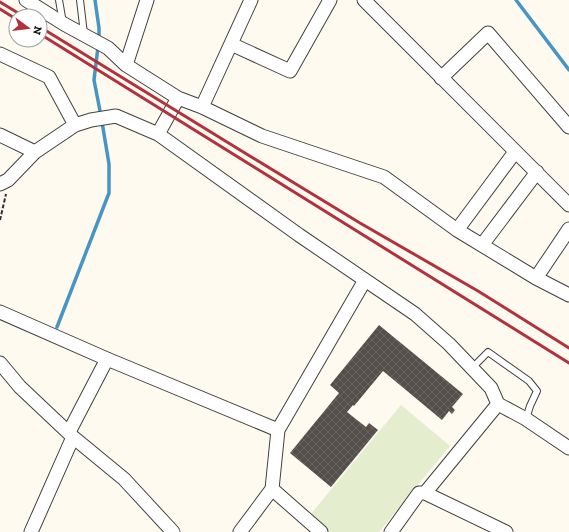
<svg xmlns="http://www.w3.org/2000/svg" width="569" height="532" font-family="'Zilla Slab',serif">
  <defs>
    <pattern id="building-cross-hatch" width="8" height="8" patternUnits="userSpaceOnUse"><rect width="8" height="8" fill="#554f4b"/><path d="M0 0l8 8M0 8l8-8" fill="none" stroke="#696461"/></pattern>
  </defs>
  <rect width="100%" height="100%" fill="#fefaf0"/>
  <path fill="#e4edcd" d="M401 405 450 446 379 532H330L310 515Z"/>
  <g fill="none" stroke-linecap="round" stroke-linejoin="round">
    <path stroke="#4695c2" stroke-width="3.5" d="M95 0 99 28V39
      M516 0 569 70
      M98 47 94 80 101 116
      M57 327 109 193V164L102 122"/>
  </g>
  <path fill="url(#building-cross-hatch)" d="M379 325 463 394 452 407 455 410 452 414 449 411 442 420 383 371 354 406 353 405 347 412 366 427 369 423 378 430 331 487 290 453 339 393 330 385Z"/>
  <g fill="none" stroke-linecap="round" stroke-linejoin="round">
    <defs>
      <path id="service" d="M59 0 63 23
        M80 0 84 34
        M472 368 488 352 529 381 537 391 530 406 526 419"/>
      <path id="minor" d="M26 0 64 24 108 48 126 65 178 98 202 107 262 136 384 177 457 230 536 278 569 295
        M364 0 569 205
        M231 44 290 71 330 0
        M0 54 49 77 75 125
        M126 65 147 0
        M441 78 488 33 569 127
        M202 107 251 0
        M158 134 178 98
        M0 135 35 152
        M0 184 8 180 35 152 75 125 91 120 116 116 158 134 299 235 415 314 449 344 491 388 498 404 526 419 569 448
        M457 230 515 152
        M482 245 537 172
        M536 278 569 229
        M0 312 107 359 278 430
        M0 363 20 387 73 437 124 479 173 532
        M69 432 107 359
        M425 493 498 404
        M31 532 73 437
        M240 532 272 489
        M321 532 272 489 278 430 365 280
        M391 532 419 493H425L506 532"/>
    </defs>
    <use href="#service" stroke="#414141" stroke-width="8"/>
    <use href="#minor" stroke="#414141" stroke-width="15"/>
    <path stroke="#303030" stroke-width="2" stroke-dasharray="4 2" stroke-linecap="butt" d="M0 220 6 194"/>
    <use href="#service" stroke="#fff" stroke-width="6"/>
    <use href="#minor" stroke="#fff" stroke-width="13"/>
    <path stroke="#b2313d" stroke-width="3" d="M0 2 23 16
      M0 9 16 19
      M40 27 240 150 360 223 478 291 569 348
      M40 34 569 363"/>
  </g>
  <g transform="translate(28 28) rotate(105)"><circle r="19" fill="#ffffff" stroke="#9f9f9f"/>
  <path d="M0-3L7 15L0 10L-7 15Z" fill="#b2313d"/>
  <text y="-6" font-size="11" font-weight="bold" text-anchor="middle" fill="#0e0e0e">N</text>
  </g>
</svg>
